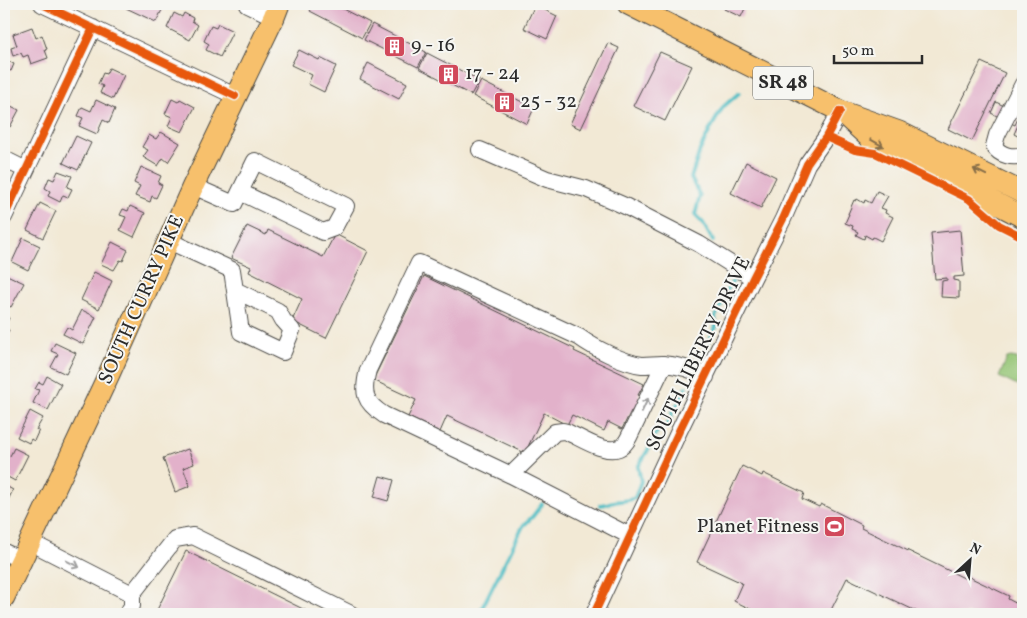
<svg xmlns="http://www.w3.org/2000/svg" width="1027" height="618" font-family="Vollkorn,serif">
  <rect width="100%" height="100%" fill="#f6f6f2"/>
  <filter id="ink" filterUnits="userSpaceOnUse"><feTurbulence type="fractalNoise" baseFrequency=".02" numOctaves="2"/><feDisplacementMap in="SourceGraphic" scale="10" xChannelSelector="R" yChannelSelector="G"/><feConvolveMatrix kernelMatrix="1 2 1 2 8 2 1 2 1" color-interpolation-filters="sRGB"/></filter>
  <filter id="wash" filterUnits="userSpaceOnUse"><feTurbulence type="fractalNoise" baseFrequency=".0096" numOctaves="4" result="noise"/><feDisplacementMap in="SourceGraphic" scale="20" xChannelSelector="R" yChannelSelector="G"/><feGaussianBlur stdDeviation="1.12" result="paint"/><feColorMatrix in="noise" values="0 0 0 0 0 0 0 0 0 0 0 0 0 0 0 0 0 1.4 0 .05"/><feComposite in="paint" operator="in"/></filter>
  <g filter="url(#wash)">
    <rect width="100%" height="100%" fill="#f2e9d5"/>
    <path fill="#94c575" stroke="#607850" d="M1011 357 1017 358 1018 370 1023 372V389L999 377 1007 358Z"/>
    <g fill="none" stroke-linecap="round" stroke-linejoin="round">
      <path stroke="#4dbcc2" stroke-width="4" d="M713 241 703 223 695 215 700 196 691 178 700 150 712 126 723 107 739 93
        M703 352 716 327 715 317 726 296 727 290 734 279
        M600 505C606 505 608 503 613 502 621 500 626 502 635 498L641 481 638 467 652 443 653 437 658 431 669 423 673 410 678 404 686 387
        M479 614 523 526 533 516 542 504"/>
    </g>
    <g id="blocks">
      <path fill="#e2b1ca" d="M128 4H165L156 22 126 8Z
        M314 4H333L370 23 362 38 310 11Z
        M726 4H747L741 17 724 9Z
        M535 5 557 16 547 39 524 28Z
        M174 13 182 17 184 13 193 18 192 21 198 25 190 40 167 28Z
        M218 24 233 31 220 57 206 50 209 44 204 41 211 26 216 28Z
        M372 24 426 52 418 67 364 40Z
        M32 27 36 38 42 35 47 49 45 50 48 58 31 64 28 55 23 57 21 53 13 56 11 48 17 46 13 34Z
        M608 43 619 48 581 129 570 124Z
        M299 50 319 60 320 58 336 66 324 92 308 84 312 75 291 65Z
        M660 52 692 66 665 121 633 106Z
        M427 53 479 80 471 95 419 68Z
        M4 59 14 64 11 71 4 68Z
        M981 62 1005 73 972 141 948 129Z
        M368 63 407 83 399 99 360 79Z
        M109 68 124 75 113 99 100 93 103 86 98 84 103 73 106 74Z
        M481 81 534 108 527 124 473 96Z
        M4 97 11 101 9 105 19 110 10 127 4 124Z
        M172 99 178 102 180 99 195 107 182 132 168 126 172 117 165 114Z
        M96 100 115 109 109 123 103 120 97 134 79 126 83 118 78 116 82 107 91 111Z
        M996 102 1020 114 1015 125 991 113Z
        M1023 114V139L1014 134Z
        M161 132 180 143 168 162 163 158 158 166 143 157 148 150 142 147 149 135 156 139Z
        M76 136 91 143 78 170 63 163Z
        M746 162 776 177 761 208 731 193Z
        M141 167 161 176 158 183 162 185 156 198 152 196 150 202 135 196 140 186 134 183Z
        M58 171 72 176 67 187 72 189 68 197 63 195 60 202 48 196 50 191 45 188 49 178 54 180Z
        M877 191 888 196 881 208 886 210 885 213 893 217 881 241 873 237 872 239 865 235 864 239 856 235 858 232 852 229 853 226 845 223 849 214H848L854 200 856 201 857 199 864 203 865 200 871 203Z
        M40 203 56 211 43 238 27 230Z
        M130 206 145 213 134 237 120 230 126 217 120 215 123 209 128 211Z
        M247 226 266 235 268 230 323 257 335 234 368 251 326 338 292 321 302 299 249 272 251 267 231 258Z
        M960 230 964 276 954 277V280L959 281V298L941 297 942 281 947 280V278L935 279 931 233Z
        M23 238 40 246 28 270 12 262Z
        M112 242 128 250 123 261 120 260 114 270 101 264Z
        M94 272 112 281 99 309 81 300Z
        M7 275 24 283 11 307 4 304V280Z
        M424 276 575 349 574 351 644 384 638 395 653 402 645 418 631 411 622 429 608 422 604 431 572 415 567 425 544 413 525 453 447 416 440 432 408 417 416 400 373 380Z
        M82 310 96 317 83 344 63 334 67 327 72 330Z
        M4 316 9 318 4 328 9 330 4 341Z
        M55 343 76 353 66 374 51 367 58 354 51 351Z
        M47 376 61 384 48 410 33 403 39 390 35 389 39 382 43 384Z
        M30 411 43 418 36 430H39L34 441 31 439 29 443 17 437Z
        M14 448 28 455 15 481 4 475V471L6 467 4 465V459L6 454 10 456Z
        M188 449 194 464 183 468 190 486 175 492 163 458Z
        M742 466 762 476 763 473 804 493 802 499 819 507 821 504 862 525 861 528 966 579 967 576 1009 596 1008 599 1023 607V614H922L847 578 829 614H761L734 601 742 583 697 562Z
        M380 476 394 480 388 501 374 497Z
        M4 485 13 490 4 508Z
        M186 551 313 614H155Z"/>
    </g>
  </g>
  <g filter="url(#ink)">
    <use href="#blocks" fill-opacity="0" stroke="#494844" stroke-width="1"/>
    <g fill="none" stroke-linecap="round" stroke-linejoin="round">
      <defs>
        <path id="minor" d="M42 4 235 96
          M247 4 274 17
          M1023 84 997 135 994 146C1000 156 1013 158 1023 155
          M480 150 547 179 586 189 625 206 699 244 753 278
          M4 159 26 170
          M193 186 234 204 255 161 346 206 334 228 323 232 240 192
          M4 217 93 28
          M169 241 232 270 241 332 283 352 292 330 283 320 278 311 235 290
          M511 475 555 432 563 431 567 432C581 438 604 454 619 448 624 446 627 441 629 437L664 364
          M630 536 511 475 384 415C364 402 362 393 368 370L419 263C472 288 526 312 579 337 594 348 624 363 642 365 649 365 655 364 662 364 678 365 692 369 706 377
          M30 542 132 594V606L127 614
          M4 552 21 560
          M132 594 175 539 193 536 351 614
          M594 614 679 431 753 278 783 219 807 164 826 137 840 111"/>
        <path id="major" d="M628 4 840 111 899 132 1023 193
          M848 118 872 140 1023 217
          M4 597 109 374 193 186 274 17 279 4"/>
      </defs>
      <use href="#minor" stroke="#494844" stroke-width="18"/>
      <use href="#major" stroke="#494844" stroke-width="23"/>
      <use href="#minor" stroke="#fff" stroke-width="16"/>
      <use href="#major" stroke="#f7c06c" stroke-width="21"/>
      <defs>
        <path id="cycleway" d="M42 4 235 96
          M826 137 855 150 875 153 969 199 999 225 1023 237
          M4 217 93 28
          M594 614 679 431 753 278 783 219 807 164 826 137 840 111"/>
      </defs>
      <use href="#cycleway" stroke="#f6f6f2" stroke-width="11"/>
      <use href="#cycleway" stroke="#e8590c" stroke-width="8"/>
    </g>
    <defs><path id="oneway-shaft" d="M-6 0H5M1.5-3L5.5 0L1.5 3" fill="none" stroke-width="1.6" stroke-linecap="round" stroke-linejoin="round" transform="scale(1.25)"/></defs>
    <g stroke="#876e48">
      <use href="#oneway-shaft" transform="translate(877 143) rotate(29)"/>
      <use href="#oneway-shaft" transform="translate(980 172) rotate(-154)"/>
    </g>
    <g stroke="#a0a0a0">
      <use href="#oneway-shaft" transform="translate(645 405) rotate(-65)"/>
      <use href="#oneway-shaft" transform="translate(73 564) rotate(27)"/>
    </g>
  </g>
  <defs>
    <symbol id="building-square" viewBox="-11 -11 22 22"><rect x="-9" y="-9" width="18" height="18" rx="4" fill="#d1495b" stroke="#f6f6f2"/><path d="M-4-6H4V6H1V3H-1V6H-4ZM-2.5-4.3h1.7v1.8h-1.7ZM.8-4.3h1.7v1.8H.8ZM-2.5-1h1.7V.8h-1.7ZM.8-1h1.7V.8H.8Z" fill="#fff"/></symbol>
    <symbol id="stadium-square" viewBox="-11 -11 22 22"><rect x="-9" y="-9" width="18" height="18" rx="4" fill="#d1495b" stroke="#f6f6f2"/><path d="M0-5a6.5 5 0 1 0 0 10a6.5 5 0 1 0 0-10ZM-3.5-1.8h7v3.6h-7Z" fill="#fff"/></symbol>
  </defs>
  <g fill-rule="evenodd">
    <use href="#building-square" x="382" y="34" width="25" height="25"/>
    <use href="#building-square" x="436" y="62" width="25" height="25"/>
    <use href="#building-square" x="492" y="90" width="25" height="25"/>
    <use href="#stadium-square" x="822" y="514" width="25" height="25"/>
  </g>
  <g text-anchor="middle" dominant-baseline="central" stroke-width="4" stroke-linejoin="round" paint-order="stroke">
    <rect fill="#f6f6f2" stroke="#686867" stroke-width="1" x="753" y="66.5" width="60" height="33" rx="4"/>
    <g font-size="19" font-weight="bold" fill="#2b2b2b">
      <text x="783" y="83">SR 48</text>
    </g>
    <g font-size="20" fill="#2b2b2b" stroke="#f6f6f2" text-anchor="start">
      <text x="411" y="46">9 - 16</text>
      <text x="465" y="74">17 - 24</text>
      <text x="520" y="102">25 - 32</text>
      <text x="819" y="527" text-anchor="end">Planet Fitness</text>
    </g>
    <g font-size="20" fill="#2b2b2b" stroke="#f6f6f2">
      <text transform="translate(142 300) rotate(-66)">SOUTH CURRY PIKE</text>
      <text transform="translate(699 354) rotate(-64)">SOUTH LIBERTY DRIVE</text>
    </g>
  </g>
  <rect width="1027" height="618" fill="none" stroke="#f6f6f2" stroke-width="20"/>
  <g transform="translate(970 560) rotate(26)" stroke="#f6f6f2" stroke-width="4" paint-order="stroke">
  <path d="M0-4L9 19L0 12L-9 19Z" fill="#2b2b2b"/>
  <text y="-8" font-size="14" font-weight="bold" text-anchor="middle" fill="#2b2b2b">N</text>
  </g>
  <path d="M834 55v8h88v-8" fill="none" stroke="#2b2b2b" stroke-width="2.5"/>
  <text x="842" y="55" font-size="15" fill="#2b2b2b" stroke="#f6f6f2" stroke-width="4" paint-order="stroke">50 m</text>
</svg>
